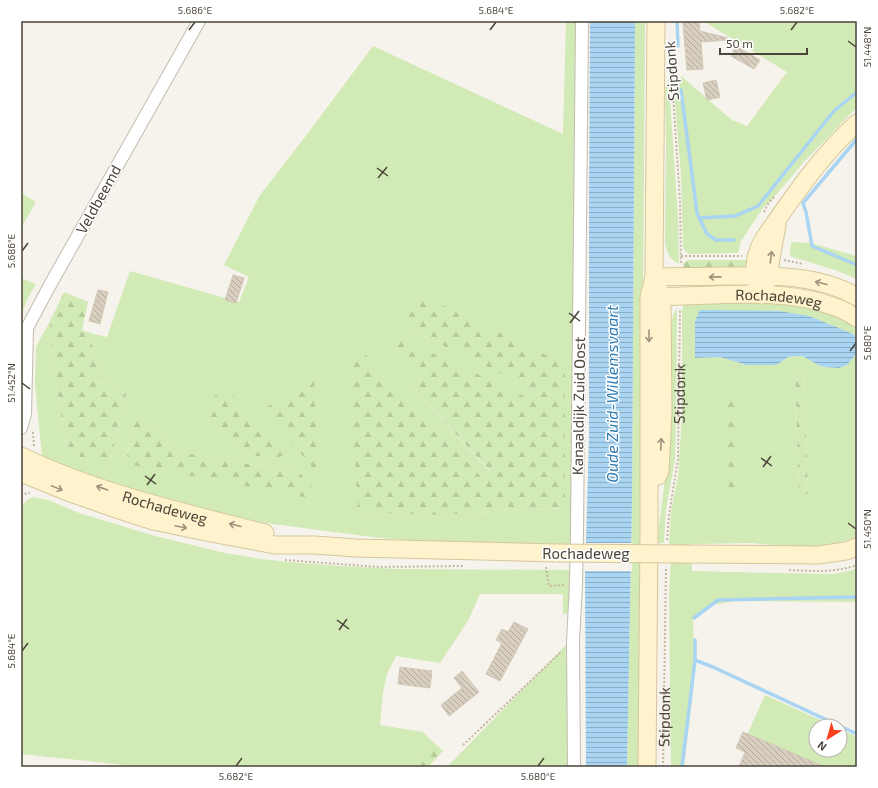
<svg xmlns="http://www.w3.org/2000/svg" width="878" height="788" font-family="'Exo 2',sans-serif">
  <defs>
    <pattern id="forest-firs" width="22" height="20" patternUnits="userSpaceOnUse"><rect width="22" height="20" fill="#d2eab5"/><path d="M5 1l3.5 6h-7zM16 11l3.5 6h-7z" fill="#b6ca9c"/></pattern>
    <pattern id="water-rules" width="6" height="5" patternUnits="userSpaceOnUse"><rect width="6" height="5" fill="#a9d4f2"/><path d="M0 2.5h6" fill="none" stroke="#8caec5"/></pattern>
    <pattern id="building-back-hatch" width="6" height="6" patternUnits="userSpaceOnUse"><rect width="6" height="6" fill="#d8cfc1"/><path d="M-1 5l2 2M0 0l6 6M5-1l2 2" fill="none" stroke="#b1aa9e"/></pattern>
  </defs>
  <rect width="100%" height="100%" fill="#f6f3ec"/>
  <path fill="#d2eab5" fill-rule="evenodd" d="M566 21H578L576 544 440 542 401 540 372 537 273 524 224 516 94 479 42 457 35 384 36 347 50 321V339L64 435C65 439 67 444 69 448 75 458 98 463 109 467L126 394 116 389 105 381 97 367 92 344 94 334 107 337 130 271 239 302 249 277 224 265 260 195 305 137 373 46 563 134ZM404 327 564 364 565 508 439 515 358 512 365 355 484 480 491 473 414 389 426 370 527 397 531 387ZM136 418 144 429 159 431 174 451 300 473 126 459ZM230 438 277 458 246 455Z
    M635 21H645L643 301 638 767H627L632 502Z
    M703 21H857V107L803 163 775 196 763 208 741 241 738 253 689 254 685 251 683 247 681 175 674 90 681 81V76L732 120 747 126 787 72Z
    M669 85 678 217 679 264C669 259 667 253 665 243L666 144 665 87Z
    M21 193 36 202 21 228Z
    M791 242 811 243 856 256H857V279L835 270 790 256Z
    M21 278 36 284 28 298 21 316Z
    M696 298 800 303 857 324V337L851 333 695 320 696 358 720 357 737 362 746 365 778 364 788 357 796 356H803L818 365 825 367 839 368 847 365 857 353V537L824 547 803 548 752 543 691 544 692 571 773 573 834 574 857 569V602L736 601 712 605 693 617 694 653 693 664 694 683 685 758 683 767H671L669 593 671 562 669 543 671 512 678 476 682 415V311L684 303ZM795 367H804L808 494H799Z
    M677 308 676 418 675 460 666 509 664 543H657L670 438 671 324 673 315Z
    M33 497 48 500 79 513 155 536 225 553 261 559 299 563 339 566 398 569 575 570V613L563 614V594H480L468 621 440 663 396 656 387 674 383 692 380 725 423 732 432 741 409 767H144L21 754V508L27 500Z
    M570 641 567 767H447L554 657Z
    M765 695 833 726H816V750H840V729L857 737V767H818L747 735Z"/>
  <path fill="url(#forest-firs)" d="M688 260H751L746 266 738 270 683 268V263Z
    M64 292 88 302 82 330 94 334 92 344 97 367 105 381 116 389 126 394 109 467C98 464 75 458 69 448 67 444 65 439 64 435L50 339V321Z
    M416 293 565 364V508L439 515 358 512 350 368 365 354 484 480 491 472 414 389 426 370 400 357 393 335 526 397 531 388 404 327Z
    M795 367H804L808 494 799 495Z
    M314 381 319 475 263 409Z
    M226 387 284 455 277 458 246 455 230 438 217 434 208 420V402Z
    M727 396H735L737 493H729Z
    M136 417 144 429 159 431 174 451 300 473 320 496 315 499 132 465 126 460Z
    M432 741 443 751 428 767H409Z"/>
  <path fill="url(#water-rules)" d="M590 21H635L632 502 627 767H586L585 576 589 436V199Z
    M700 310H706L779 311 809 316 851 333 857 337V353L847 365 839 368 825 367 818 365 803 356H796L788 357 778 364 772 365H746L737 362 720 357 695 358V321Z"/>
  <path fill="#f6f3ec" d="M584 543H633L632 571H583Z"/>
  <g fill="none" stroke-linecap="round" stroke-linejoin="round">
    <path stroke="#a9d4f2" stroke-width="3.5" d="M677 21 678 46
      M681 90 697 213 707 234 716 240H734
      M857 139 803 203 806 212 812 246 857 265
      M699 218 735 216 758 206 834 111 857 92
      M694 618 718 600 857 597
      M695 640V660
      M682 767 695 660 713 667 857 734"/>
  </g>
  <path fill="url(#building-back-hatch)" stroke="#d3c7b4" d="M699 21 700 31 728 38V40L701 42 703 69 687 70 683 23Z
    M736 46 760 60 754 69 731 56Z
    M716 80 720 97 707 100 703 83Z
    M233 275 244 278 236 303 225 300Z
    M98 290 108 292 100 324 89 321Z
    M514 622 528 629 500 681 486 674 502 643 496 640 502 629 508 632Z
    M400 667 432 671 430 688 398 684Z
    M462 671 479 692 449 716 441 705 462 688 454 678Z
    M743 732 825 767H739L745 752 736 748Z"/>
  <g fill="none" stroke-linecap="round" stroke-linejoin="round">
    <defs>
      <path id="street" d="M21 428 25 414 27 328 50 285 199 21
        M574 767 573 641 576 584 577 531 582 21"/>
      <g id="secondary">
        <path d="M654 277 662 297 663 413 660 471 658 476"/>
        <path d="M654 277C677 276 699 277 722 276 767 276 817 273 857 297"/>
        <path d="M765 286 769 276 771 258 777 226"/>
        <path d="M762 295 754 276 756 257 760 246 765 237C793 197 820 156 857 123"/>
        <path id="s3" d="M651 297C710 297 779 286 835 307 843 309 850 314 857 318"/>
        <path id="s4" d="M21 456C98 493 182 512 265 533"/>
        <path d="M21 473 65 491 116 509 153 521 211 533 275 545H314L357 548 558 553"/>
        <path d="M683 554 819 555 846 551 857 547"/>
        <path d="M647 767 649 534V297L654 277 656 21"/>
      </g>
    </defs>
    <use href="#street" stroke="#c2bbae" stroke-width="14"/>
    <use href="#secondary" stroke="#d6c79b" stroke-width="19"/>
    <g stroke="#c4b79f" stroke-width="2" stroke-dasharray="2 2" stroke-linecap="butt">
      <path d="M671 65 680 201 681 263"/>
      <path d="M764 212 768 204 775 196"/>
      <path d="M681 256H742"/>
      <path d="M784 260 803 264"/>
      <path d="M33 432 34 447"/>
      <path d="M21 495 22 494 30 493"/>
      <path id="s1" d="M667 540 669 515 678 459 680 309"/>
      <path d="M285 560 379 567 463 566"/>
      <path d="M546 567 549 586 565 585"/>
      <path d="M789 570C811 571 835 573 857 565"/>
      <path d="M463 745 562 651"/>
      <path id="s2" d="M663 767 666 568"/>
    </g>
    <use href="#street" stroke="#fff" stroke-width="12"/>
    <use href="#secondary" stroke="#fff3cd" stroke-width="17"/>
    <defs>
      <path id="secondary-bridge" d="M558 553 683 554"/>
    </defs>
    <use href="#secondary-bridge" stroke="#d6c79b" stroke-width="19" stroke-linecap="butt"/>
    <use href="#secondary-bridge" stroke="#fff3cd" stroke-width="17"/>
  </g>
  <defs><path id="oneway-shaft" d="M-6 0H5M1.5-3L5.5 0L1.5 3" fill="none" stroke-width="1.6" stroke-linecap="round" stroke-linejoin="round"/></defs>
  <g stroke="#9c937c">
    <use href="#oneway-shaft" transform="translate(771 257) rotate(-83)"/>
    <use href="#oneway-shaft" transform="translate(715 277) rotate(179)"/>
    <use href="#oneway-shaft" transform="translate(821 283) rotate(-166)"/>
    <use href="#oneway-shaft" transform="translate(649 336) rotate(90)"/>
    <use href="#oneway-shaft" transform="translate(661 444) rotate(-87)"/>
    <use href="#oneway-shaft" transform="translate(57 488) rotate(22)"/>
    <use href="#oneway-shaft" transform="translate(102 488) rotate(-161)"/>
    <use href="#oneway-shaft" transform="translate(235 525) rotate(-166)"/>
    <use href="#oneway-shaft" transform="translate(181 527) rotate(12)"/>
  </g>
  <path fill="none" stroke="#4b4439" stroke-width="1.5" d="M189 30 195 22M490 30 496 22M791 30 797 22M848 41 856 47M377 168 388 176M378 178 387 167M22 251 28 243M569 313 580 321M570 323 579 311M850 351 856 343M22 383 30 389M761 458 772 466M763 467 771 456M145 476 156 484M147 485 155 474M848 523 856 529M337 620 349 629M339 630 347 619M22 651 28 643M236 766 242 758M538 766 544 758"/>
  <g text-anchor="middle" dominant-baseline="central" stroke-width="3" stroke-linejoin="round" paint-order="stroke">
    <g font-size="15" fill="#4b4439" stroke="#fff">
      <text transform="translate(671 71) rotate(-94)">Stipdonk</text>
      <text transform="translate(98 199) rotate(-61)">Veldbeemd</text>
      <text stroke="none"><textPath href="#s3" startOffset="128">Rochadeweg</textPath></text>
      <text stroke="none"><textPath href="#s1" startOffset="147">Stipdonk</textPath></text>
      <text transform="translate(578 406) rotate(-89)">Kanaaldijk Zuid Oost</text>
      <text stroke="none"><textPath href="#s4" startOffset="153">Rochadeweg</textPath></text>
      <text x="586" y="553">Rochadeweg</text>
      <text stroke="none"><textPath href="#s2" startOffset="50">Stipdonk</textPath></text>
    </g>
    <g font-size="16" font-style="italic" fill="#2e7ab2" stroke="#fff">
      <text transform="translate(611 394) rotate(-90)">Oude Zuid-Willemsvaart</text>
    </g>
  </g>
  <rect width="878" height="788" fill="none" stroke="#ffffff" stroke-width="44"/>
  <g transform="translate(828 738) rotate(217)"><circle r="19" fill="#ffffff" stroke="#b7b4b0"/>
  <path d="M0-3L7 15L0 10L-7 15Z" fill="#fc3f1d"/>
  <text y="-6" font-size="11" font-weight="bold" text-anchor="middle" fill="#4b4439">N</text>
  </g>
  <path d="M720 48v6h87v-6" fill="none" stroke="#4b4439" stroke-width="2"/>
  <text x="726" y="48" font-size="12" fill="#4b4439" stroke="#ffffff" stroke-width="3" paint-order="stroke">50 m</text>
  <rect x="22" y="22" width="834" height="744" fill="none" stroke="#4b4439" stroke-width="1.5"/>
  <g font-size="10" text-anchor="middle" fill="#4b4439">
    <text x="195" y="14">5.686°E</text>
    <text x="496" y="14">5.684°E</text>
    <text x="797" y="14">5.682°E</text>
    <text transform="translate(867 47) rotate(-90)" y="4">51.448°N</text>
    <text transform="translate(11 251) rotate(-90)" y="4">5.686°E</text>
    <text transform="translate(867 343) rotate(-90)" y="4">5.680°E</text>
    <text transform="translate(11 383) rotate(-90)" y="4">51.452°N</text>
    <text transform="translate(867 529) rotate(-90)" y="4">51.450°N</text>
    <text transform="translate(11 651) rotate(-90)" y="4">5.684°E</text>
    <text x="236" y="780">5.682°E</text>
    <text x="538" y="780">5.680°E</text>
  </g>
</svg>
